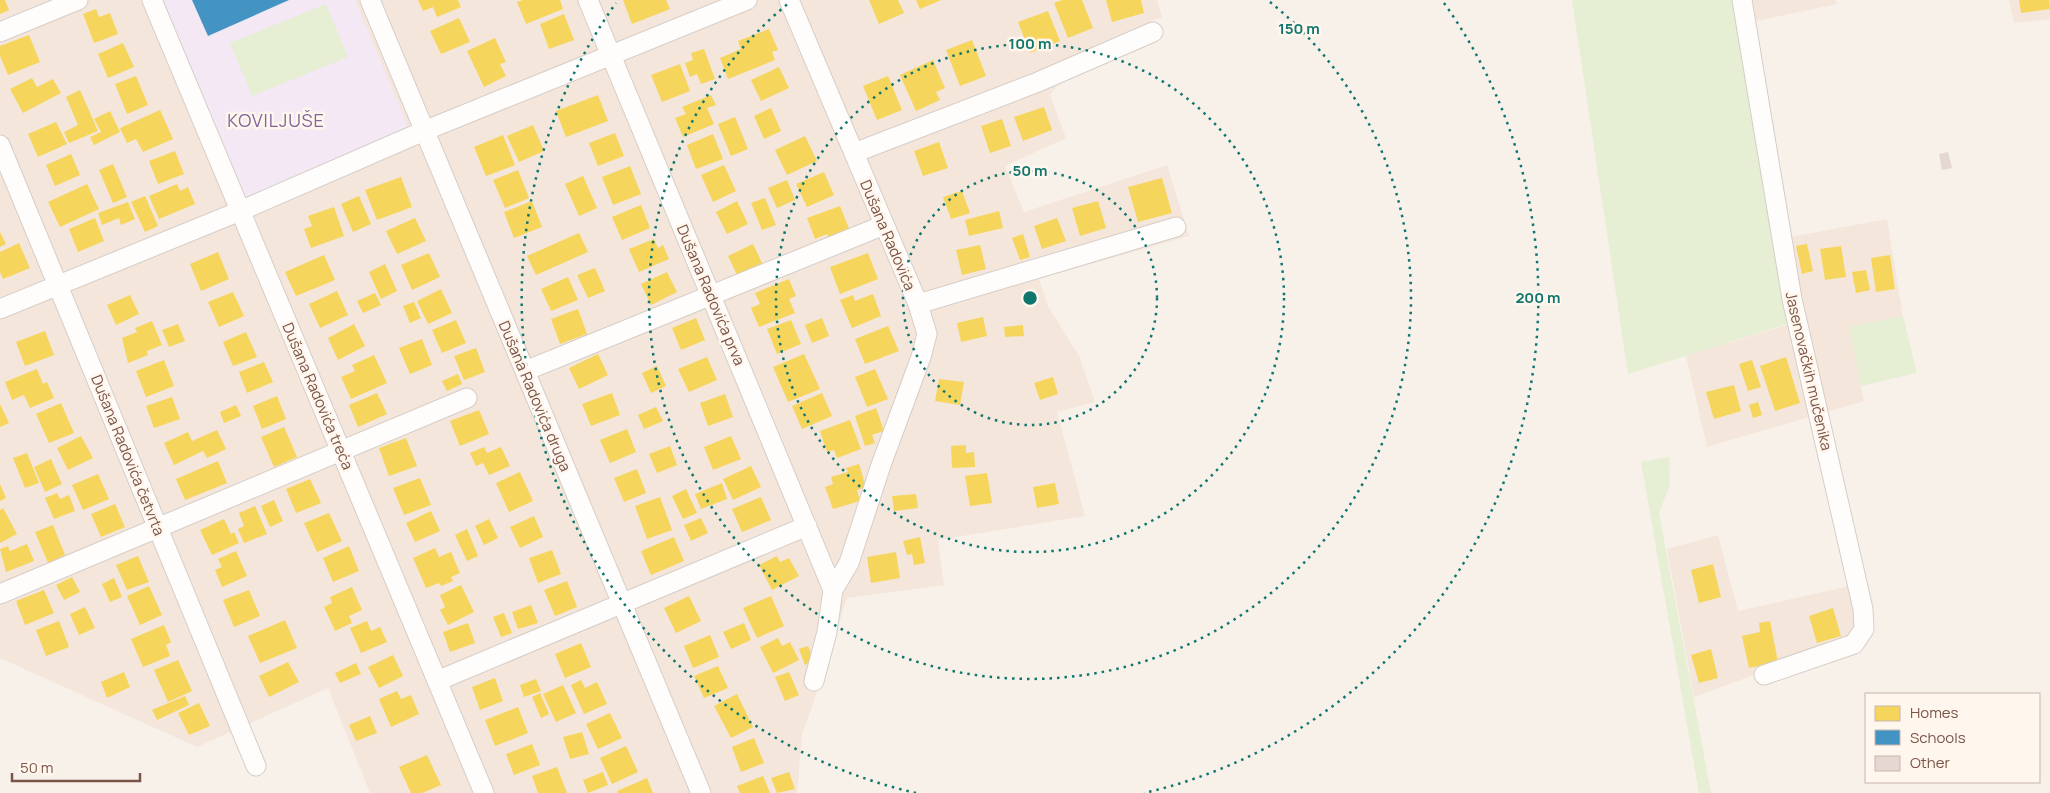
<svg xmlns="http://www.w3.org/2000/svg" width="2050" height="793" font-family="Manrope,sans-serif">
  <rect width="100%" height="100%" fill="#f8f1ea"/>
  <path fill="#f4e6da" d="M0 0H1157L1162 17 1073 56 1070 71 1050 95 1066 138 1005 166 1024 212 1167 165 1189 236 1039 279 1048 306 1079 356 1095 402 1057 412 1085 516 938 540 944 585 847 598 825 669 802 735 797 793H370L328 688 197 747 0 658Z
    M1752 0H1836L1837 4 1756 21Z
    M2009 0H2050V19L2014 23Z
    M1887 219 1903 316 1849 327 1864 401 1707 447 1686 356 1806 319 1790 237Z
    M1718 535 1738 611 1850 586 1858 626 1847 641 1694 697 1667 549Z"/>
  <path fill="#f3e8f3" d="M162 0H355L409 129 245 198Z"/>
  <path fill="#e6efd3" d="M1572 0H1733L1790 323 1628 374Z
    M326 4 348 57 252 96 230 43Z
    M1903 316 1917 373 1861 386 1849 327Z
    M1669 457 1670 485 1659 513 1711 793H1699L1641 462Z"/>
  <path fill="#f6d55c" d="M0 0H5L9 10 0 14Z
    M418 0H458L461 7 437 17 433 7 423 11Z
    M523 0H560L563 9 526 24 517 2Z
    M623 0H666L670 9 632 24Z
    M869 0H898L904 13 879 24Z
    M916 0H941L920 9Z
    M1062 0H1082L1093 28 1068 38 1054 3Z
    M1106 0H1141L1144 13 1112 22Z
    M2019 0H2049L2050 9 2021 13Z
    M96 9 99 17 110 13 118 34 94 43 83 14Z
    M1048 11 1060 41 1030 53 1018 22Z
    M564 14 574 40 549 49 540 24Z
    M459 18 470 42 441 54 430 31Z
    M769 29 778 50 772 52 775 60 728 79 720 58 741 49 738 41Z
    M29 35 40 62 8 75 0 56V46Z
    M495 38 506 62 500 64 506 76 484 87 467 51Z
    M972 40 986 76 960 86 946 50Z
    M123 43 134 67 108 78 98 54Z
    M704 49 715 79 701 84 697 74 690 77 685 63 693 60 691 53Z
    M933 60 945 88 936 92 940 100 916 111 900 75Z
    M680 64 690 91 662 102 651 75Z
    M779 67 789 88 761 101 751 80Z
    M136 76 148 105 127 114 115 84Z
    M888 76 902 110 877 120 863 86Z
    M32 78 37 87 53 79 61 93 23 113 10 89Z
    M80 90 98 131 69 143 64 132 78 125 66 97Z
    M598 95 608 121 566 137 556 111Z
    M711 95 716 105 707 108 714 124 683 137 675 118 686 114 682 107Z
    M1044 107 1052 130 1023 141 1014 117Z
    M771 108 781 131 764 139 754 116Z
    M160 110 173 139 143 152 136 139 127 143 120 128Z
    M110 111 120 132 94 145 90 137 101 132 94 119Z
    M735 117 748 149 731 156 718 124Z
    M1002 119 1011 146 990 153 981 126Z
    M56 122 67 144 38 157 28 134Z
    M533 125 544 151 519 162 507 136Z
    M615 133 624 156 598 166 589 143Z
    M713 134 723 159 696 169 687 145Z
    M503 135 515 165 486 176 474 147Z
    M805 136 817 161 787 175 775 150Z
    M939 142 948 168 923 176 914 151Z
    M175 151 184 174 158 184 149 161Z
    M71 154 80 175 55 186 46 165Z
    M113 164 127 197 113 203 99 170Z
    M724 165 736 191 713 202 701 175Z
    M630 166 641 194 613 205 602 177Z
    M518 170 529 198 505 208 493 180Z
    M824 172 834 195 807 207 796 184Z
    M583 176 597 208 579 216 565 184Z
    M401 177 412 207 377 220 365 190Z
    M1162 178 1172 213 1138 222 1128 187Z
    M787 180 795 200 777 208 768 188Z
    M87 184 99 209 60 227 48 202Z
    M177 184 180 191 188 187 195 204 159 219 149 196Z
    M962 191 970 213 951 219 943 197Z
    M145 196 158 226 145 232 131 202Z
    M359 196 371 224 353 232 341 204Z
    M765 198 776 225 762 230 751 203Z
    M532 201 542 227 514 238 504 212Z
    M737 201 748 224 727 234 716 212Z
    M1098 201 1106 228 1080 236 1072 208Z
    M128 202 135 219 121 225 119 218 102 225 98 213Z
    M641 205 650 228 622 240 612 217Z
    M840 206 850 231 829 239 827 234 815 239 807 218Z
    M334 207 344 236 311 248 304 229 312 226 308 216Z
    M999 211 1003 228 969 236 965 220Z
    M95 218 104 241 78 252 69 229Z
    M415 218 426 241 397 254 386 231Z
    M1057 218 1066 241 1042 249 1034 226Z
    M0 232 6 244 0 247Z
    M579 233 588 252 536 275 527 256Z
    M1023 234 1030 257 1020 260 1012 238Z
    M654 239 658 248 663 245 669 259 639 272 629 249Z
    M19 243 30 268 3 279 0 272V252Z
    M753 244 764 267 739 279 728 256Z
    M1807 244 1813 271 1802 274 1796 246Z
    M980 245 986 269 962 275 956 250Z
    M1841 246 1846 277 1825 280 1820 249Z
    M218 252 229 279 201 291 190 264Z
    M429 253 440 277 412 290 401 265Z
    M868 253 878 279 840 294 830 267Z
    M324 255 335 280 296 296 285 272Z
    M1890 255 1895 289 1876 292 1871 258Z
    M385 264 397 291 381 299 369 272Z
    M595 268 605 291 588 298 577 275Z
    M1866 270 1870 290 1856 293 1852 272Z
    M667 272 677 292 651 305 641 284Z
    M568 277 578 300 551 311 541 289Z
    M789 279 796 296 789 299 795 313 759 327 751 308 760 304 755 293Z
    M441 289 452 313 428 324 417 301Z
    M337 291 348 315 320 328 309 304Z
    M233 292 244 316 219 327 208 302Z
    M375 293 381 305 363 313 357 301Z
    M873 294 881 316 852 328 840 300 853 295 855 301Z
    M130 295 139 314 116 325 107 305Z
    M414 302 421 318 410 323 403 306Z
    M578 309 587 334 560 344 551 319Z
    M983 317 987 336 961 342 957 323Z
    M696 318 705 340 681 350 672 328Z
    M822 318 829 336 812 343 805 325Z
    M456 320 466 343 442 353 432 330Z
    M791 320 801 344 777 354 767 329Z
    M152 321 162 345 147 351 148 355 128 363 122 338 137 332 135 328Z
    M178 324 185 341 169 347 162 330Z
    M354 324 365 346 338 360 328 338Z
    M1023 325 1024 336 1005 337 1004 327Z
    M888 326 899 351 865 364 855 339Z
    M45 331 54 355 25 366 16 342Z
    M246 332 257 357 233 366 223 342Z
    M422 339 432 365 410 374 399 348Z
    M476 348 485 372 464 380 454 356Z
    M598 354 608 375 579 389 569 368Z
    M804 354 820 389 788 402 773 367Z
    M374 355 387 383 351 399 341 377 355 371 352 365Z
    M707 357 717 380 689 392 678 369Z
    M1786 357 1800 403 1775 411 1760 366Z
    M164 360 174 386 146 397 136 371Z
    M1752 360 1761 387 1748 391 1739 364Z
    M264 362 273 382 247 393 239 372Z
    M657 366 666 386 651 393 642 373Z
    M37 369 43 384 47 382 54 398 30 408 24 395 12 400 5 382Z
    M875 369 888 399 867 407 855 377Z
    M458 374 462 384 447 391 442 381Z
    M1053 377 1058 394 1040 400 1034 383Z
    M939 379 964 382 960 405 935 401Z
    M1734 385 1741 411 1714 419 1706 392Z
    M377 393 387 414 358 427 349 405Z
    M612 393 620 415 591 426 582 404Z
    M822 393 832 416 802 429 792 406Z
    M725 394 733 417 708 426 700 403Z
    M277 396 286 419 262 429 253 406Z
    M172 397 180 419 154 428 146 406Z
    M1758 402 1762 415 1753 418 1749 405Z
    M61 403 74 433 49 443 36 414Z
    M0 404 9 423 0 427Z
    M236 405 241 416 224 423 220 412Z
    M656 407 663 421 644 429 638 415Z
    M876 408 884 431 872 435 875 443 865 446 855 416Z
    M479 410 489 434 460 446 450 421Z
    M850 420 861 449 837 458 834 450 827 452 820 431Z
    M284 427 297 457 274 467 261 437Z
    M627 429 636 452 610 463 600 440Z
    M217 430 226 449 207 458 203 451 174 465 164 443 188 432 192 441Z
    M81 436 93 458 68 470 57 448Z
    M731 436 741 459 713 470 704 447Z
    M406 438 417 466 389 476 379 448Z
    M966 445V453L974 452 975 467 952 468 951 446Z
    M670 446 677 465 657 473 649 454Z
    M484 447 487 453 501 447 510 466 489 475 483 463 476 466 470 453Z
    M27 453 39 483 25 488 13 458Z
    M51 459 62 484 45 492 34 467Z
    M218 461 227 483 185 500 176 479Z
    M859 464 866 487 857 490 860 501 833 509 825 487 833 484 831 477 848 472 846 468Z
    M751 466 761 487 733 500 723 479Z
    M637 469 646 493 624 502 614 478Z
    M520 472 533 501 509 512 496 483Z
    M987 473 992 503 970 506 965 476Z
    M98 474 109 499 83 510 72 485Z
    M420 478 431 505 404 515 393 488Z
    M310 479 321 503 296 513 286 489Z
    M722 483 727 499 701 509 695 494Z
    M1055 483 1059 504 1037 508 1033 487Z
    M0 484 6 498 0 501Z
    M686 489 697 513 683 519 672 496Z
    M57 493 60 499 69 495 75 511 54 519 45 498Z
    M916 494 918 508 894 511 892 496Z
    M660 497 672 530 647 539 635 506Z
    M761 497 771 520 742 532 732 509Z
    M274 500 283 521 270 527 261 506Z
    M115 504 125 527 101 537 91 514Z
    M255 506 267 534 244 543 238 529 244 526 239 513Z
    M3 508 17 534 0 543V510Z
    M431 511 440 531 415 542 406 523Z
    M329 513 342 541 317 552 304 523Z
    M534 516 543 537 520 548 510 527Z
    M701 518 708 533 691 541 684 525Z
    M224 519 231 534 234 532 239 543 212 555 200 530Z
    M489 519 498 538 484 545 475 526Z
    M53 525 65 555 48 563 35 532Z
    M467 529 478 556 467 561 455 535Z
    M674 537 684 561 651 575 641 551Z
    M920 537 925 563 914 565 912 554 907 555 903 541Z
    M27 544 34 561 6 572 0 549 8 546 10 551Z
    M349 546 359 571 333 582 323 558Z
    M435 548 439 557 451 552 460 573 451 577 453 581 441 586 439 583 426 588 413 558Z
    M552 550 561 574 538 583 529 558Z
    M236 551 247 576 222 587 215 570 222 567 218 559Z
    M896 552 900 578 871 583 867 557Z
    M138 556 149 582 127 590 116 565Z
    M777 556 780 562 789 558 799 576 772 590 759 565Z
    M1713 564 1721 597 1699 603 1691 570Z
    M72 577 80 592 64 600 56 585Z
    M114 578 122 597 110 602 102 584Z
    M567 581 577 607 555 616 544 590Z
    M461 585 474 612 448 625 440 610 445 607 440 595Z
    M149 586 162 615 140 625 127 596Z
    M352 587 362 610 349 616 352 623 335 631 324 607 332 603 330 597Z
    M44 590 54 613 25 625 16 601Z
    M249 590 260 616 234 627 223 600Z
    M689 596 701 621 676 633 664 608Z
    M771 596 784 626 757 638 743 608Z
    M531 605 538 623 518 629 512 612Z
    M85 607 95 628 79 635 70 614Z
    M1833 608 1841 636 1817 643 1809 616Z
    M504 613 512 633 501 637 493 617Z
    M285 620 297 648 260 663 248 636Z
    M59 621 69 647 46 656 36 630Z
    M367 621 371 631 380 627 387 642 361 653 350 628Z
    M1770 621 1778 662 1749 668 1742 636 1760 632 1759 623Z
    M468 623 475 643 450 652 443 632Z
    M744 623 751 640 731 649 723 632Z
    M164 625 171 642 166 645 170 656 143 667 131 639Z
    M710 635 719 657 693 668 684 646Z
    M778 638 782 646 790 642 799 660 773 673 760 647Z
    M581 643 591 667 565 678 555 654Z
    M808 646 814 661 805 665 799 649Z
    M1711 649 1718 678 1699 683 1691 655Z
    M393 655 403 676 379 688 368 667Z
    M178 660 192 691 168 702 154 670Z
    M288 662 299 682 269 697 259 676Z
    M356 663 361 674 340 683 335 673Z
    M718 666 728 688 704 698 694 676Z
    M124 672 130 687 107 698 101 682Z
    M789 672 799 695 785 701 775 677Z
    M495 678 503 701 480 710 472 687Z
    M536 679 541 691 524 697 520 685Z
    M581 680 585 688 597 682 607 704 584 714 571 685Z
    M563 685 576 713 556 722 543 694Z
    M397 691 401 699 411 695 419 714 391 727 379 699Z
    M540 693 549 714 541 718 532 697Z
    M737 694 753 727 731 738 714 706Z
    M185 696 189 705 157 720 152 710Z
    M199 703 210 726 189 735 178 713Z
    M518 707 528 733 495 746 485 720Z
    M610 713 622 738 598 749 586 724Z
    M370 716 377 733 356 741 349 725Z
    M582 732 589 754 570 759 563 737Z
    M754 738 764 763 741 772 732 747Z
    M532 744 540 765 514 775 506 754Z
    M626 746 638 772 612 784 600 758Z
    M427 755 441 785 422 793H411L399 767Z
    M557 767 567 793H538L532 776Z
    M603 772 608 785 588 793 583 780Z
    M789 772 795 789 777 793 771 778Z
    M763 776 770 793H740L737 786Z
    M647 778 653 793H618L617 791Z"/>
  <path fill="#4393c3" d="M192 0H289L208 36Z"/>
  <path fill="#e5d8d2" d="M1948 152 1952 168 1942 170 1939 154Z"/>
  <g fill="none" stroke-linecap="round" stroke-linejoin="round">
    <defs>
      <path id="minor" d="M152 0 484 793
        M370 0 701 793
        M588 0 833 590
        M789 0 918 304 927 334 921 357 881 465 849 563 833 590 827 632 814 681
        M1742 0 1792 299 1863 609 1864 629 1854 644 1764 675
        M0 32 78 0
        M0 145 256 766
        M854 153 1038 82 1153 32
        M918 304 1176 227
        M0 309 240 211 424 131 747 0
        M525 371 884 225
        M0 594 467 398
        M437 681 807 526"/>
    </defs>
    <use href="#minor" stroke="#d6cdc7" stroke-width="21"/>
    <use href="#minor" stroke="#fefdfc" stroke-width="19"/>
  </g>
  <g fill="none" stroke="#0f766e" stroke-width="2.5" stroke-dasharray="2.5 5">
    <circle cx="1030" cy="298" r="127"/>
    <circle cx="1030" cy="298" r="254"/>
    <path d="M1270 2A381 381 0 1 1 790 2"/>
    <path d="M916 793A508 508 0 0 1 616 3M1444 3A508 508 0 0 1 1144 793"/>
  </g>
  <g text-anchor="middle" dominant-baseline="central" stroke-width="5" stroke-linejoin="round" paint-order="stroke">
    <g font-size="15" fill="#795447" stroke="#fff6ed">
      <text transform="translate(888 235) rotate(67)">Dušana Radovića</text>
      <text transform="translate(711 295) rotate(67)">Dušana Radovića prva</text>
      <text transform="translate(1809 371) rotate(77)">Jasenovačkih mučenika</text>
      <text transform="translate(318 396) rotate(67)">Dušana Radovića treća</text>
      <text transform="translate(535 396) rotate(67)">Dušana Radovića druga</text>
      <text transform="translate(128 455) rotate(68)">Dušana Radovića četvrta</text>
    </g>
    <g font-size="18" letter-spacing="1" fill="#83629d" stroke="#fff6ed">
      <text x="276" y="120">KOVILJUŠE</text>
    </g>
  </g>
  <circle cx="1030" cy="298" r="8" fill="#0f766e" stroke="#fff6ed" stroke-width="2.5"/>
  <g font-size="15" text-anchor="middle" font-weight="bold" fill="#0f766e" stroke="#fff6ed" stroke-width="5" stroke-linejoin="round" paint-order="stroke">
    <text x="1299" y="34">150 m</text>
    <text x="1030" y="49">100 m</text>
    <text x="1030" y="176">50 m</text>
    <text x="1538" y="303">200 m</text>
  </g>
  <rect x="1865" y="693" width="175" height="90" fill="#fff6ed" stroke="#c9b5ab"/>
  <rect x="1875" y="706" width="25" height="15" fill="#f6d55c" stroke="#c9b5ab"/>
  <text x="1910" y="718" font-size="15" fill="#795447">Homes</text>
  <rect x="1875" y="730" width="25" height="15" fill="#4393c3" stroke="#c9b5ab"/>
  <text x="1910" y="743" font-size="15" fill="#795447">Schools</text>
  <rect x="1875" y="756" width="25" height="15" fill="#e5d8d2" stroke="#c9b5ab"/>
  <text x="1910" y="768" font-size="15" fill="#795447">Other</text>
  <path d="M12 773v8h128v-8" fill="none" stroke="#795447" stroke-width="2.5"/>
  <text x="20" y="773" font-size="15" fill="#795447" stroke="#fff6ed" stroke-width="4" paint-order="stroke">50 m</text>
</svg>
